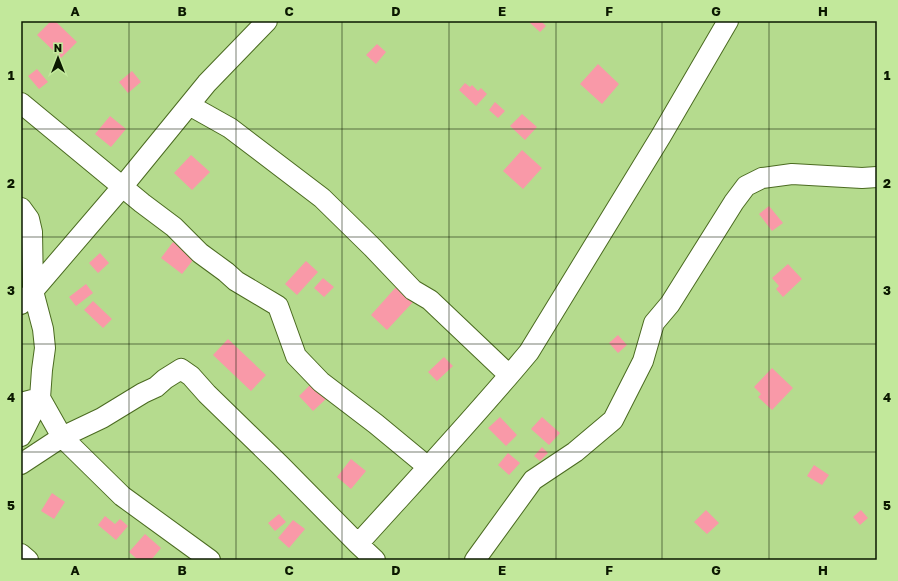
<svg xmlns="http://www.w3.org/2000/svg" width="898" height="581" font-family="'Golos Text',sans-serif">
  <rect width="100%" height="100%" fill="#b5db8e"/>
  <path fill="#f999a8" d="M51 21H55L77 42 61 58 37 35Z
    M528 21H541L546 26 540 32Z
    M377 44 386 52 376 64 366 55Z
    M598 64 619 84 602 104 580 84Z
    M37 69 48 82 39 89 28 76Z
    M132 71 141 82 128 93 119 82Z
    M465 83 470 87 472 85 478 91 481 88 487 94 476 106 459 90Z
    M495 102 505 111 498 118 489 110Z
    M522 114 537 127 525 140 510 126Z
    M110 116 126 129 111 147 95 134Z
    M522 150 542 168 523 189 503 171Z
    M191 155 210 172 192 190 174 173Z
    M769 206 783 223 772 231 759 214Z
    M173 242 194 259 182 274 161 258Z
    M100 253 109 263 98 273 89 263Z
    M306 261 318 272 297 295 285 284Z
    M788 264 802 279 783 297 776 289 779 286 772 278Z
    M323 278 334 287 324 297 314 288Z
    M86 284 93 293 76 306 69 297Z
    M396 287 413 302 387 330 371 315Z
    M93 301 112 319 103 328 84 310Z
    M618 335 627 345 618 353 609 343Z
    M228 339 266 375 251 391 213 355Z
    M444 357 453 366 437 381 428 372Z
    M772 368 793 388 772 410 758 397 761 394 754 387Z
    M311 384 326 399 313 411 299 396Z
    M500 417 517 435 506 446 488 428Z
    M542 417 560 433 549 445 531 429Z
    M542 447 548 453 540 461 534 456Z
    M508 453 520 463 509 475 498 465Z
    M351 459 366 471 351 489 337 477Z
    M814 465 829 475 822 485 807 476Z
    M52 493 65 502 54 519 41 511Z
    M706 510 719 523 707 534 694 522Z
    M861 510 868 518 860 525 853 517Z
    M279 514 286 522 275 531 268 523Z
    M105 516 115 524 120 519 128 526 116 540 98 525Z
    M293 520 305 529 289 548 278 538Z
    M145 534 161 548 151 560H138L129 552Z"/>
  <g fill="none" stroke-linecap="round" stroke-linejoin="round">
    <defs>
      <path id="minor" d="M21 103 142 203 174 227 200 253 226 272 236 281 278 306 296 356 321 382 376 424 428 467
        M189 105 230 128 322 198 372 247 413 290 430 300 509 375
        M21 208 29 219 32 232 33 291 43 329 45 348 42 370 40 398 21 436
        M21 304 33 291 123 186 207 83 267 21
        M21 403 40 398 62 437 122 496 210 560
        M21 464 62 437 102 418 143 393 156 387 165 379 181 369 191 376 207 394 280 465 358 544
        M21 554 28 560
        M375 560 358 544C415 481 474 418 529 352L661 136 728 21
        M475 560 533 480 575 452 613 420 643 361 654 323 670 304 734 202 746 186 762 178 792 174 862 178 877 177"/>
    </defs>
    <use href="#minor" stroke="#4b6b21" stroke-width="22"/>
    <use href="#minor" stroke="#fff" stroke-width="20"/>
  </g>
  <path fill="none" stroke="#0b1800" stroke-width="1" stroke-opacity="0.55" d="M129 21V560M236 21V560M342 21V560M449 21V560M556 21V560M662 21V560M769 21V560M21 129H877M21 237H877M21 344H877M21 452H877"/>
  <rect width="898" height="581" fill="none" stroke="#c2e89b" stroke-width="44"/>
  <g transform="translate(58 58)" stroke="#c2e89b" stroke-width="3" paint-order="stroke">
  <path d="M0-3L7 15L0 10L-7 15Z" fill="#0b1800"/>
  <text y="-6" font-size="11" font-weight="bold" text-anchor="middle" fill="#0b1800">N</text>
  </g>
  <rect x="22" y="22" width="854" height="537" fill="none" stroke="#0b1800" stroke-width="1.5"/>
  <g font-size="13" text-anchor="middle" font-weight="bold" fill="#0b1800">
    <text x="75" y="16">A</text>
    <text x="182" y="16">B</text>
    <text x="289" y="16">C</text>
    <text x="396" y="16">D</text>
    <text x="502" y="16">E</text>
    <text x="609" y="16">F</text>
    <text x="716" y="16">G</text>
    <text x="823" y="16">H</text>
    <text x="11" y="80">1</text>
    <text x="887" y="80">1</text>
    <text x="11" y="188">2</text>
    <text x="887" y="188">2</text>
    <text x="11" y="295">3</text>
    <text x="887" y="295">3</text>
    <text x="11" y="402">4</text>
    <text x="887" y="402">4</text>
    <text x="11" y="510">5</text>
    <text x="887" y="510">5</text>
    <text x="75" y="575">A</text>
    <text x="182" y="575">B</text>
    <text x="289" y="575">C</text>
    <text x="396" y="575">D</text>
    <text x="502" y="575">E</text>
    <text x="609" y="575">F</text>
    <text x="716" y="575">G</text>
    <text x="823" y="575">H</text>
  </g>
</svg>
